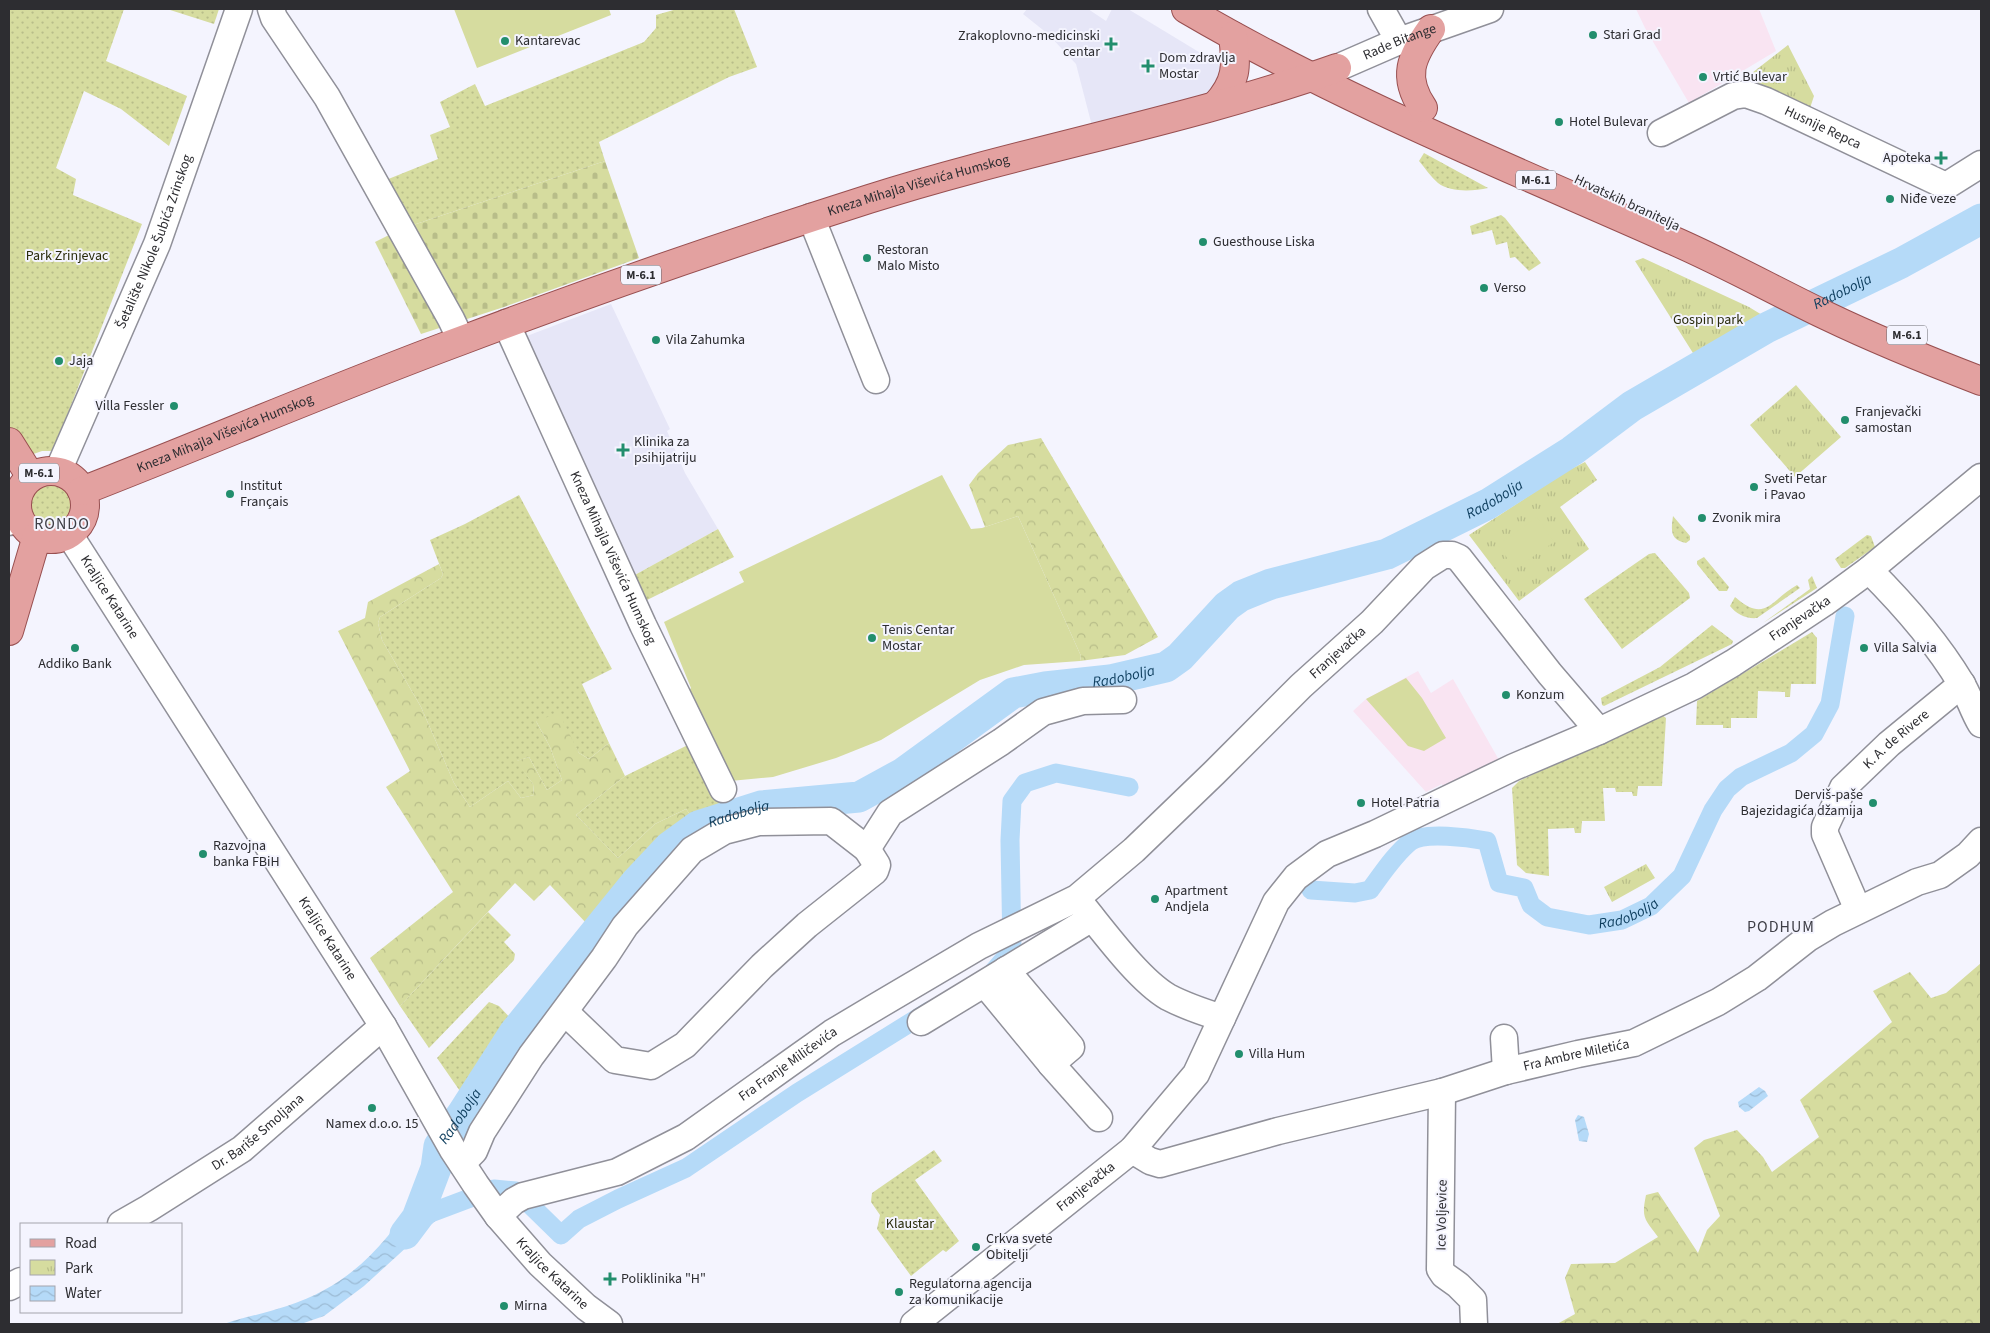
<svg xmlns="http://www.w3.org/2000/svg" width="1990" height="1333" font-family="'Source Sans 3',sans-serif">
  <defs>
    <pattern id="grass-dots" width="8" height="8" patternUnits="userSpaceOnUse" patternTransform="scale(1.25)"><rect width="8" height="8" fill="#d6dc9f"/><path d="M2 2h.1M6 6h.1" fill="none" stroke="#b8bd89" stroke-width="1.8" stroke-linecap="round"/></pattern>
    <pattern id="forest-crowns" width="20" height="18" patternUnits="userSpaceOnUse" patternTransform="scale(1.25)"><rect width="20" height="18" fill="#d6dc9f"/><path d="M2 6a3 3 0 1 1 6 0M12 15a3 3 0 1 1 6 0" fill="none" stroke="#b8bd89"/></pattern>
    <pattern id="cemetery-stones" width="16" height="16" patternUnits="userSpaceOnUse" patternTransform="scale(1.25)"><rect width="16" height="16" fill="#d6dc9f"/><path d="M2 7V4a2 2 0 0 1 4 0v3zM10 15v-3a2 2 0 0 1 4 0v3z" fill="#b8bd89"/></pattern>
    <pattern id="park-tufts" width="24" height="20" patternUnits="userSpaceOnUse" patternTransform="scale(1.25)"><rect width="24" height="20" fill="#d6dc9f"/><path d="M3 7l-1-3M5 7V3M7 7l1-3M15 17l-1-3M17 17v-4M19 17l1-3" fill="none" stroke="#b8bd89"/></pattern>
    <pattern id="water-waves" width="16" height="10" patternUnits="userSpaceOnUse" patternTransform="scale(1.25)"><rect width="16" height="10" fill="#b5daf8"/><path d="M0 5q4-4 8 0t8 0" fill="none" stroke="#9cbbd5"/></pattern>
  </defs>
  <rect width="100%" height="100%" fill="#f4f4fe"/>
  <path fill="#e6e6f7" d="M1027 9H1088L1106 21 1112 9H1128L1217 63 1221 68 1220 80 1206 98 1092 126 1076 64 1048 34 1023 14Z
    M611 304 670 429 667 431 685 473 718 529 633 576 519 339Z"/>
  <path fill="#f9e4f2" d="M1636 9H1759L1776 51 1689 103 1645 28Z
    M1418 671 1431 693 1453 679 1499 760 1443 788 1442 784 1426 792 1353 711 1366 699Z"/>
  <path fill="url(#grass-dots)" d="M9 9H124L106 61 187 96 169 146 121 109 84 91 56 168 76 179 73 195 142 224 53 451H42L25 457 9 442Z
    M167 9H219L214 24Z
    M677 9H734L757 67 729 77 599 142 605 161 401 229 376 184 438 159 430 135 450 127 440 102 475 84 485 106 644 42 656 28V15Z
    M1424 153 1488 188C1474 191 1451 193 1438 183 1431 177 1425 168 1419 161Z
    M1501 215 1505 218 1541 263 1529 271 1515 257 1510 258 1507 242 1496 245 1492 230 1472 235 1470 226Z
    M30 504a21 21 0 1 1 42 0a21 21 0 1 1-42 0Z
    M519 495 612 669 582 684 609 743 589 759 579 753 570 738 536 721 550 747 562 780 547 790 529 757 517 761 533 784 534 795 521 798 508 781 470 807 454 783 421 707 382 640 378 623 380 617 441 578 443 574 430 540 465 524Z
    M1673 516 1690 536V540L1686 543C1670 540 1671 531 1673 516Z
    M718 529 734 557 647 600 633 576Z
    M1867 535 1871 536 1875 547 1845 568H1841L1835 559Z
    M1655 553 1689 593 1690 598 1622 649 1584 599 1649 554Z
    M1704 557 1729 587 1727 591H1719L1697 564V561Z
    M1812 576 1817 588 1763 623 1810 589 1808 580Z
    M1797 585 1800 588 1757 618C1746 619 1736 614 1730 606L1735 597C1766 624 1770 600 1797 585Z
    M1712 625 1733 641 1732 644 1604 706 1602 705 1601 698 1660 667Z
    M1812 632 1817 638 1816 684H1791L1790 697H1785V692L1758 691 1757 718H1731V728H1723V725H1696L1697 701Z
    M1661 714 1666 718 1662 786H1638L1637 796H1633L1632 792H1616L1615 788H1603L1605 821H1582L1581 833H1575L1574 828 1548 829 1549 876 1526 873 1517 865 1512 788 1519 781Z
    M696 741 724 805 694 820 686 809 655 824 618 858 576 815 625 776Z
    M488 912 511 935 504 942 515 954 514 960 429 1048 400 1006Z
    M489 1002 499 1006 512 1020 502 1032 462 1094 437 1058Z
    M934 1150 942 1161 915 1180 959 1241 946 1252 943 1250 911 1276 877 1229 880 1215 871 1202 872 1193Z"/>
  <path fill="url(#forest-crowns)" d="M1041 438 1158 637 1125 655 1080 661 1081 656 1018 516 985 527 969 485 978 473 1008 445Z
    M439 564 443 574 441 578 380 617 378 623 382 640 421 707 454 783 470 807 508 781 521 798 534 795 533 784 516 761 529 757 547 790 562 780 550 747 536 721 559 713 579 753 589 759 609 743 625 776 576 815 618 858 655 824 686 809 694 820 642 862 608 895 588 925 550 885 534 901 515 883 400 1006 370 958 453 892 386 787 410 771 338 631 365 618 368 602Z
    M1981 963V1324H1557L1575 1314 1565 1278 1571 1264 1615 1263 1658 1237C1645 1219 1641 1219 1646 1195L1658 1192 1698 1253 1707 1230 1720 1216 1694 1148 1704 1140 1737 1130 1763 1157 1772 1172 1819 1137 1800 1100 1892 1022 1873 991 1910 972 1931 998 1946 993Z"/>
  <path fill="url(#cemetery-stones)" d="M605 161 639 258 504 307 421 334 375 242 401 229Z"/>
  <path fill="url(#park-tufts)" d="M1788 45 1814 96 1807 117 1743 89 1748 76Z
    M1643 258 1749 307 1767 318 1698 361 1635 261Z
    M1796 385 1841 437 1795 477 1750 425Z
    M1585 462 1597 480 1560 507 1589 549 1519 601 1469 535 1567 471Z
    M1646 864 1655 878 1612 902 1604 887Z"/>
  <path fill="#d6dc9f" d="M454 9H609L611 15 477 68Z
    M942 475 971 529 982 528 1018 516 1081 656 1080 661 1024 665 980 680 881 740 836 758 773 777 720 782 680 700 691 688 664 622 744 582 739 572Z
    M1537 517 1554 542 1515 569 1498 545Z
    M1406 678 1422 698 1446 738 1424 751 1408 746 1366 699Z"/>
  <path fill="url(#water-waves)" d="M1759 1087 1765 1091 1768 1096 1749 1111 1745 1112 1739 1107 1738 1102Z
    M1578 1115 1584 1117 1589 1134 1587 1142 1579 1141 1575 1120Z
    M420 1192 443 1214 364 1286 324 1316 301 1324H224C245 1317 266 1313 287 1306 351 1285 384 1246 420 1192Z"/>
  <g fill="none" stroke-linecap="round" stroke-linejoin="round">
    <g stroke="#b5daf8" stroke-width="19">
      <path id="s1" d="M1311 890 1355 893 1370 890C1382 874 1394 855 1410 842 1423 831 1471 838 1487 841L1499 883 1524 888 1531 905 1547 917 1589 925 1622 920 1651 906 1682 876 1713 810 1727 789 1741 777 1791 753 1814 734 1830 704 1845 616"/>
      <path d="M993 972 1012 950 1010 840 1012 801 1025 783 1056 773 1129 787"/>
      <path d="M417 1218 494 1189 516 1191 561 1235 579 1219 618 1199 686 1168 797 1093 929 1011"/>
    </g>
    <path stroke="#b5daf8" stroke-width="31" id="s2" d="M405 1234 417 1218 436 1168 439 1146 462 1114 514 1033 637 881 669 847 698 826 761 806 859 797 903 773 1013 693 1045 687 1110 680 1166 667 1180 657 1227 606 1241 596 1271 584 1387 554 1488 504 1572 451 1632 406 1766 328 1901 263 1981 219"/>
    <defs>
      <g id="minor">
        <path d="M271 9 274 18 327 97 451 319 461 340"/>
        <path d="M1381 9 1399 41"/>
        <path id="s3" d="M1337 68 1399 41 1490 9"/>
        <path id="s4" d="M1661 133 1733 96 1746 94 1766 101 1946 186 1981 164"/>
        <path d="M811 217 876 380"/>
        <path id="s5" d="M506 323 643 625 723 789"/>
        <path id="s6" d="M58 471 157 244 239 9"/>
        <path d="M9 522 18 515"/>
        <path id="s7" d="M69 534 383 1026 453 1150 476 1185 498 1216 540 1264 586 1307 609 1324"/>
        <path d="M1869 570C1903 604 1936 641 1961 683 1969 696 1973 711 1981 724"/>
        <path d="M1082 905C1104 932 1139 980 1168 997 1185 1006 1203 1012 1222 1018"/>
        <path id="s8" d="M1858 910 1825 834V827L1843 788 1889 744 1962 684"/>
        <path d="M985 984 1051 1064 1071 1047 1006 970"/>
        <path d="M565 1012 615 1060 651 1066 685 1045 762 966 807 925 875 871 877 865 867 849"/>
        <path d="M921 1022 1092 918"/>
        <path d="M1504 1038 1506 1071"/>
        <path d="M1051 1064 1099 1118"/>
        <path d="M1442 1092 1440 1269 1444 1275 1458 1285 1473 1300 1474 1324"/>
        <path id="s9" d="M1132 1150 1150 1161 1160 1164 1278 1131 1442 1092 1506 1071 1578 1054 1634 1043 1718 1002 1757 978 1808 938 1833 923 1917 882 1940 875 1968 855 1981 841"/>
        <path d="M462 1163 474 1151 482 1132 531 1056 604 958 625 926 692 850 724 831 759 822 831 821 867 849 890 813 1001 742 1043 712 1083 701 1123 700"/>
        <path id="s10" d="M498 1216 514 1201 523 1196 617 1172 686 1137 832 1033 879 1005 979 946 1077 898 1134 850 1214 773 1301 686 1372 622 1424 567 1443 555H1452L1459 558 1550 674 1599 731"/>
        <path id="s11" d="M121 1224 149 1208 242 1149 383 1026"/>
        <path d="M9 1287 21 1281"/>
        <path id="s12" d="M914 1324 1132 1150 1196 1074 1276 902 1296 877 1327 854 1375 834 1514 767 1599 731 1694 686 1733 663 1824 603 1869 570 1981 477"/>
      </g>
      <g id="major">
        <path d="M1186 9C1341 100 1508 167 1672 240 1725 263 1775 291 1827 316 1877 340 1929 361 1981 381"/>
        <path d="M1216 105C1237 82 1237 66 1233 36"/>
        <path d="M1423 108C1402 77 1411 57 1431 29"/>
        <path d="M9 442 31 477"/>
        <circle cx="51" cy="505" r="34"/>
        <path id="s13" d="M82 491C208 442 333 388 460 341 595 290 731 243 869 199 1023 150 1184 122 1337 68"/>
        <path d="M9 631 37 536"/>
      </g>
    </defs>
    <use href="#minor" stroke="#909099" stroke-width="29"/>
    <use href="#major" stroke="#984f50" stroke-width="30"/>
    <use href="#minor" stroke="#fff" stroke-width="26"/>
    <use href="#major" stroke="#e3a1a0" stroke-width="28"/>
  </g>
  <g fill="#228e6d" stroke="#f4f4fe" stroke-width="2">
    <circle cx="1593" cy="35" r="5"/>
    <circle cx="505" cy="41" r="5"/>
    <path d="M1108.5 36.5h5v5h5v5h-5v5h-5v-5h-5v-5h5z"/>
    <path d="M1145.5 58.5h5v5h5v5h-5v5h-5v-5h-5v-5h5z"/>
    <circle cx="1703" cy="77" r="5"/>
    <circle cx="1559" cy="122" r="5"/>
    <path d="M1938.5 150.5h5v5h5v5h-5v5h-5v-5h-5v-5h5z"/>
    <circle cx="1890" cy="199" r="5"/>
    <circle cx="1203" cy="242" r="5"/>
    <circle cx="867" cy="258" r="5"/>
    <circle cx="1484" cy="288" r="5"/>
    <circle cx="656" cy="340" r="5"/>
    <circle cx="59" cy="361" r="5"/>
    <circle cx="174" cy="406" r="5"/>
    <circle cx="1845" cy="420" r="5"/>
    <path d="M620.5 442.5h5v5h5v5h-5v5h-5v-5h-5v-5h5z"/>
    <circle cx="1754" cy="487" r="5"/>
    <circle cx="230" cy="494" r="5"/>
    <circle cx="1702" cy="518" r="5"/>
    <circle cx="872" cy="638" r="5"/>
    <circle cx="75" cy="648" r="5"/>
    <circle cx="1864" cy="648" r="5"/>
    <circle cx="1506" cy="695" r="5"/>
    <circle cx="1361" cy="803" r="5"/>
    <circle cx="1873" cy="803" r="5"/>
    <circle cx="203" cy="854" r="5"/>
    <circle cx="1155" cy="899" r="5"/>
    <circle cx="1239" cy="1054" r="5"/>
    <circle cx="372" cy="1108" r="5"/>
    <circle cx="976" cy="1247" r="5"/>
    <path d="M607.5 1271.5h5v5h5v5h-5v5h-5v-5h-5v-5h5z"/>
    <circle cx="899" cy="1292" r="5"/>
    <circle cx="504" cy="1306" r="5"/>
  </g>
  <g text-anchor="middle" dominant-baseline="central" stroke-width="4" stroke-linejoin="round" paint-order="stroke">
    <g fill="#f4f4fe" stroke="#69696e" stroke-width="1">
      <rect x="1516" y="170.5" width="40" height="19" rx="4"/>
      <rect x="621" y="265.5" width="40" height="19" rx="4"/>
      <rect x="1887" y="325.5" width="40" height="19" rx="4"/>
      <rect x="19" y="463.5" width="40" height="19" rx="4"/>
    </g>
    <g font-size="12" font-weight="bold" fill="#2d2d31">
      <text x="1536" y="180">M-6.1</text>
      <text x="641" y="275">M-6.1</text>
      <text x="1907" y="335">M-6.1</text>
      <text x="39" y="473">M-6.1</text>
    </g>
    <g font-size="14" fill="#2d2d31" stroke="#f4f4fe" text-anchor="start">
      <text x="1603" y="35">Stari Grad</text>
      <text x="1100" y="36" text-anchor="end">Zrakoplovno-medicinski<tspan x="1100" dy="16">centar</tspan></text>
      <text x="515" y="41">Kantarevac</text>
      <text x="1159" y="58">Dom zdravlja<tspan x="1159" dy="16">Mostar</tspan></text>
      <text x="1713" y="77">Vrtić Bulevar</text>
      <text x="1569" y="122">Hotel Bulevar</text>
      <text x="1931" y="158" text-anchor="end">Apoteka</text>
      <text x="1900" y="199">Niđe veze</text>
      <text x="1213" y="242">Guesthouse Liska</text>
      <text x="877" y="250">Restoran<tspan x="877" dy="16">Malo Misto</tspan></text>
      <text x="1494" y="288">Verso</text>
      <text x="666" y="340">Vila Zahumka</text>
      <text x="69" y="361">Jaja</text>
      <text x="164" y="406" text-anchor="end">Villa Fessler</text>
      <text x="1855" y="412">Franjevački<tspan x="1855" dy="16">samostan</tspan></text>
      <text x="634" y="442">Klinika za<tspan x="634" dy="16">psihijatriju</tspan></text>
      <text x="1764" y="479">Sveti Petar<tspan x="1764" dy="16">i Pavao</tspan></text>
      <text x="240" y="486">Institut<tspan x="240" dy="16">Français</tspan></text>
      <text x="1712" y="518">Zvonik mira</text>
      <text x="882" y="630">Tenis Centar<tspan x="882" dy="16">Mostar</tspan></text>
      <text x="1874" y="648">Villa Salvia</text>
      <text x="75" y="664" text-anchor="middle">Addiko Bank</text>
      <text x="1516" y="695">Konzum</text>
      <text x="1863" y="795" text-anchor="end">Derviš-paše<tspan x="1863" dy="16">Bajezidagića džamija</tspan></text>
      <text x="1371" y="803">Hotel Patria</text>
      <text x="213" y="846">Razvojna<tspan x="213" dy="16">banka FBiH</tspan></text>
      <text x="1165" y="891">Apartment<tspan x="1165" dy="16">Andjela</tspan></text>
      <text x="1249" y="1054">Villa Hum</text>
      <text x="372" y="1124" text-anchor="middle">Namex d.o.o. 15</text>
      <text x="986" y="1239">Crkva svete<tspan x="986" dy="16">Obitelji</tspan></text>
      <text x="621" y="1279">Poliklinika "H"</text>
      <text x="909" y="1284">Regulatorna agencija<tspan x="909" dy="16">za komunikacije</tspan></text>
      <text x="514" y="1306">Mirna</text>
    </g>
    <g font-size="14" fill="#2d2d31" stroke="#f4f4fe">
      <text stroke="none"><textPath href="#s3" startOffset="68">Rade Bitange</textPath></text>
      <text stroke="none"><textPath href="#s4" startOffset="178">Husnije Repca</textPath></text>
      <text stroke="none"><textPath href="#s13" startOffset="891">Kneza Mihajla Viševića Humskog</textPath></text>
      <text transform="translate(1627 203) rotate(25)">Hrvatskih branitelja</text>
      <text stroke="none"><textPath href="#s6" startOffset="249">Šetalište Nikole Šubića Zrinskog</textPath></text>
      <text stroke="none"><textPath href="#s13" startOffset="154">Kneza Mihajla Viševića Humskog</textPath></text>
      <text stroke="none"><textPath href="#s5" startOffset="258">Kneza Mihajla Viševića Humskog</textPath></text>
      <text stroke="none"><textPath href="#s7" startOffset="75">Kraljice Katarine</textPath></text>
      <text stroke="none"><textPath href="#s12" startOffset="1168">Franjevačka</textPath></text>
      <text stroke="none"><textPath href="#s10" startOffset="1024">Franjevačka</textPath></text>
      <text stroke="none"><textPath href="#s8" startOffset="205">K. A. de Rivere</textPath></text>
      <text stroke="none"><textPath href="#s7" startOffset="480">Kraljice Katarine</textPath></text>
      <text stroke="none"><textPath href="#s9" startOffset="462">Fra Ambre Miletića</textPath></text>
      <text stroke="none"><textPath href="#s10" startOffset="332">Fra Franje Miličevića</textPath></text>
      <text stroke="none"><textPath href="#s11" startOffset="165">Dr. Bariše Smoljana</textPath></text>
      <text stroke="none"><textPath href="#s12" startOffset="220">Franjevačka</textPath></text>
      <text transform="translate(1442 1215) rotate(-89)">Ice Voljevice</text>
      <text stroke="none"><textPath href="#s7" startOffset="885">Kraljice Katarine</textPath></text>
    </g>
    <g font-size="14" fill="#2a2c0c" stroke="#f4f4fe">
      <text x="67" y="256">Park Zrinjevac</text>
      <text x="1708" y="320">Gospin park</text>
      <text x="910" y="1224">Klaustar</text>
    </g>
    <g font-size="15" font-style="italic" fill="#0e3e5e" stroke="#f4f4fe">
      <text stroke="none"><textPath href="#s2" startOffset="1798">Radobolja</textPath></text>
      <text stroke="none"><textPath href="#s2" startOffset="1392">Radobolja</textPath></text>
      <text stroke="none"><textPath href="#s2" startOffset="972">Radobolja</textPath></text>
      <text stroke="none"><textPath href="#s2" startOffset="552">Radobolja</textPath></text>
      <text stroke="none"><textPath href="#s1" startOffset="392">Radobolja</textPath></text>
      <text stroke="none"><textPath href="#s2" startOffset="132">Radobolja</textPath></text>
    </g>
    <g font-size="16" letter-spacing="1" fill="#3e3e46" stroke="#f4f4fe">
      <text x="62" y="524">RONDO</text>
      <text x="1781" y="927">PODHUM</text>
    </g>
  </g>
  <rect width="1990" height="1333" fill="none" stroke="#2d2d31" stroke-width="20"/>
  <rect x="20" y="1223" width="162" height="90" fill="#f4f4fe" stroke="#a4a4ac"/>
  <rect x="30" y="1239" width="25" height="8" fill="#e3a1a0" stroke="#a4a4ac"/>
  <text x="65" y="1248" font-size="15" fill="#2d2d31">Road</text>
  <rect x="30" y="1260" width="25" height="15" fill="url(#park-tufts)" stroke="#a4a4ac"/>
  <text x="65" y="1273" font-size="15" fill="#2d2d31">Park</text>
  <rect x="30" y="1286" width="25" height="15" fill="url(#water-waves)" stroke="#a4a4ac"/>
  <text x="65" y="1298" font-size="15" fill="#2d2d31">Water</text>
</svg>
